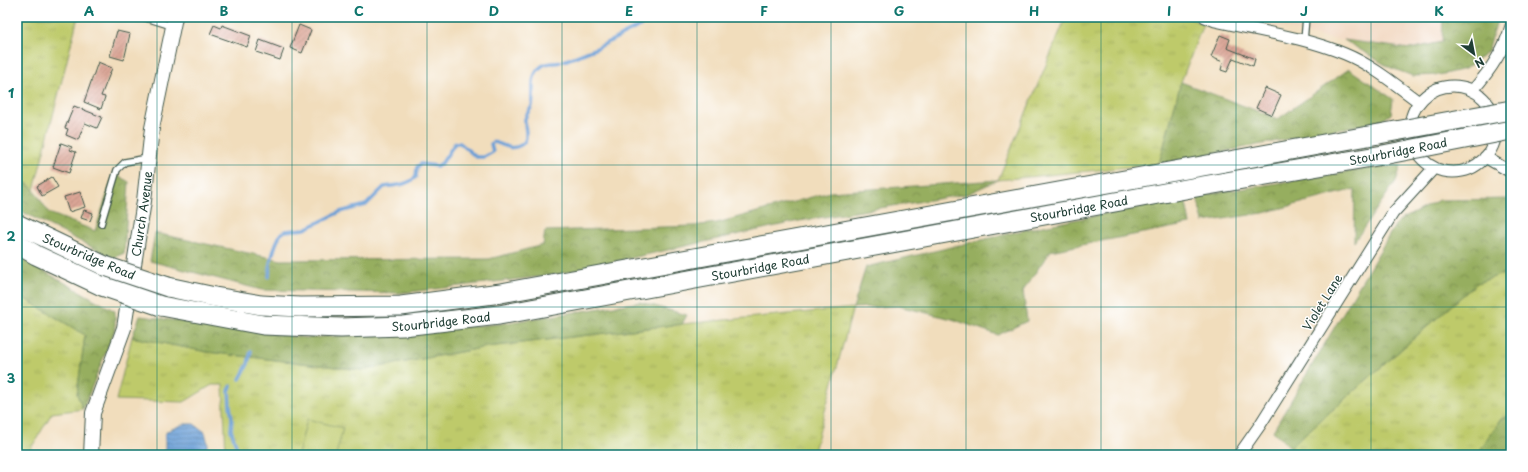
<svg xmlns="http://www.w3.org/2000/svg" width="1528" height="472" font-family="'Playpen Sans',sans-serif">
  <defs>
    <pattern id="grass-tufts" width="24" height="20" patternUnits="userSpaceOnUse"><rect width="24" height="20" fill="#beca6b"/><path d="M3 7l-1-3M5 7V3M7 7l1-3M15 17l-1-3M17 17v-4M19 17l1-3" fill="none" stroke="#a3ae5d"/></pattern>
    <pattern id="forest-crowns" width="20" height="18" patternUnits="userSpaceOnUse"><rect width="20" height="18" fill="#96ae5f"/><path d="M2 6a3 3 0 1 1 6 0M12 15a3 3 0 1 1 6 0" fill="none" stroke="#7a8f4f"/></pattern>
    <pattern id="water-rules" width="6" height="5" patternUnits="userSpaceOnUse"><rect width="6" height="5" fill="#699ed6"/><path d="M0 2.5h6" fill="none" stroke="#5682ae"/></pattern>
    <pattern id="building-hatch" width="6" height="6" patternUnits="userSpaceOnUse"><rect width="6" height="6" fill="#dca696"/><path d="M-1 1l2-2M0 6l6-6M5 7l2-2" fill="none" stroke="#b2887b"/></pattern>
  </defs>
  <rect width="100%" height="100%" fill="#fff"/>
  <filter id="ink" filterUnits="userSpaceOnUse"><feTurbulence type="fractalNoise" baseFrequency=".025" numOctaves="2"/><feDisplacementMap in="SourceGraphic" scale="8" xChannelSelector="R" yChannelSelector="G"/><feConvolveMatrix kernelMatrix="1 2 1 2 8 2 1 2 1" color-interpolation-filters="sRGB"/></filter>
  <filter id="wash" filterUnits="userSpaceOnUse"><feTurbulence type="fractalNoise" baseFrequency=".012" numOctaves="4" result="noise"/><feDisplacementMap in="SourceGraphic" scale="16" xChannelSelector="R" yChannelSelector="G"/><feGaussianBlur stdDeviation="0.9" result="paint"/><feColorMatrix in="noise" values="0 0 0 0 0 0 0 0 0 0 0 0 0 0 0 0 0 1.4 0 .05"/><feComposite in="paint" operator="in"/></filter>
  <g filter="url(#wash)">
    <rect width="100%" height="100%" fill="#f1ddbc"/>
    <path fill="#f1d5bd" d="M1236 17H1443L1442 42 1410 49 1326 38Z"/>
    <path fill="url(#grass-tufts)" stroke="#6e8450" d="M17 17H78L34 190 17 175Z
      M1066 17H1186L1203 24 1181 82 1159 164 998 180Z
      M1511 271V416L1502 418 1477 455H1301L1290 447 1477 283Z
      M17 294 85 335 77 394 83 409 52 413 27 455H17Z
      M853 308 813 455H226L223 385H212L184 402 116 400 132 337 207 352 362 370 487 347 682 324Z"/>
    <path fill="url(#forest-crowns)" stroke="#5a764a" d="M1443 17H1498L1488 51 1465 69 1439 75 1413 76 1389 67 1344 40 1410 49 1442 42Z
      M1349 69 1393 99 1391 114 1381 121 1159 164 1181 82 1278 119Z
      M1401 166 1396 181 1354 242 1355 189 1263 213 1203 222 1197 196 1378 167Z
      M114 173 129 182 124 253 113 258 17 209V175L34 190 49 213 95 231Z
      M998 180 967 194 799 221 554 275 400 293 262 290 150 261 155 233 281 260 489 259 543 245 545 231 693 226 717 223 830 192Z
      M1185 198 1190 224 1050 251 1023 291 1027 321 998 335 952 319 898 306 853 308 866 267 1033 228Z
      M1511 199V271L1477 283 1290 447 1273 431 1397 222 1439 200Z
      M17 256 115 311V329L83 409 77 394 85 335 17 294Z
      M640 302 687 315 682 324 487 347 362 370 207 352 132 337 140 316 307 338 499 324Z
      M1511 416V455H1477L1502 418Z"/>
    <path fill="#beca6b" stroke="#6e8450" d="M307 419 343 428 336 455H298Z"/>
    <path fill="url(#water-rules)" stroke="#446e85" d="M184 424H194L205 432 208 444 203 455H165V435L167 431Z"/>
    <g fill="none" stroke-linecap="round" stroke-linejoin="round">
      <path stroke="#699ed6" stroke-width="3.5" d="M564 61 597 48 657 17
        M269 277 270 263 276 244 280 235 285 231 305 229 340 212 366 205 384 187C396 185 406 186 416 177L417 167 421 164 437 166 442 163 455 143H460L476 157H484L493 152 491 144 493 142C502 143 509 151 519 146 531 141 524 129 525 119 526 113 530 111 532 106 535 92 528 76 542 66 548 62 553 64 560 62
        M240 379 248 364 251 351
        M231 386 229 391 230 406 232 418 231 430 236 445 235 455"/>
    </g>
    <g id="blocks">
      <path fill="url(#building-hatch)" d="M214 25 221 28 222 25 251 36 247 47 210 34Z
        M299 25 311 30 302 53 290 48Z
        M117 31 130 34 124 60 110 56Z
        M1220 35 1230 39 1227 48 1255 59 1253 66 1233 58 1227 72 1221 70 1223 62 1211 57Z
        M260 40 284 49 280 60 256 52Z
        M98 62 112 68 101 96 105 97 101 109 84 102Z
        M1265 88 1281 95 1272 115 1256 108Z
        M74 106 102 117 97 128 85 123 78 140 66 135 68 129 65 128Z
        M61 143 72 147 70 150 76 152 69 173 53 167Z
        M52 177 58 187 42 196 37 186Z
        M80 192 85 207 69 212 64 197Z
        M84 210 93 213 90 221 81 218Z"/>
    </g>
  </g>
  <g filter="url(#ink)">
    <use href="#blocks" fill-opacity="0" stroke="#3e5548" stroke-width="1"/>
    <g fill="none" stroke-linecap="round" stroke-linejoin="round">
      <defs>
        <path id="service" d="M143 17 172 26
          M1245 28 1248 17
          M1304 41 1306 17
          M101 224 117 170 125 162 148 158"/>
        <path id="minor" d="M1205 17 1215 21C1258 31 1304 37 1345 54 1372 65 1396 85 1419 102
          M1410 129a43 43 0 1 1 86 0a43 43 0 1 1-86 0Z
          M1473 90C1490 71 1504 51 1511 26
          M1485 157 1511 172
          M1239 455 1260 425 1393 213 1434 168"/>
        <g id="tertiary">
          <path id="s1" d="M91 455 93 413 124 328 144 201 152 128 175 17"/>
        </g>
        <g id="trunk">
          <path d="M17 224 105 266"/>
          <path d="M17 244 36 255 102 286"/>
          <path d="M168 287 215 297 261 305 300 307 401 306 501 293 1379 134"/>
          <path id="s2" d="M161 306 263 325 341 328 403 326 499 315 1191 188 1383 155"/>
        </g>
      </defs>
      <use href="#service" stroke="#3e5548" stroke-width="8"/>
      <use href="#minor" stroke="#3e5548" stroke-width="13"/>
      <use href="#tertiary" stroke="#3e5548" stroke-width="16"/>
      <use href="#trunk" stroke="#3e5548" stroke-width="21"/>
      <use href="#service" stroke="#fff" stroke-width="5.5"/>
      <use href="#minor" stroke="#fff" stroke-width="11"/>
      <use href="#tertiary" stroke="#fff" stroke-width="14"/>
      <use href="#trunk" stroke="#fff" stroke-width="19"/>
      <defs>
        <path id="trunk-bridge" d="M1379 134 1511 110
          M1383 155 1511 130
          M105 266 168 287
          M102 286 161 306"/>
      </defs>
      <use href="#trunk-bridge" stroke="#3e5548" stroke-width="21" stroke-linecap="butt"/>
      <use href="#trunk-bridge" stroke="#fff" stroke-width="19"/>
    </g>
  </g>
  <path fill="none" stroke="#0f766e" stroke-width="1" stroke-opacity="0.55" d="M157 17V455M292 17V455M427 17V455M562 17V455M697 17V455M831 17V455M966 17V455M1101 17V455M1236 17V455M1371 17V455M17 165H1511M17 307H1511"/>
  <g text-anchor="middle" dominant-baseline="central" stroke-width="3" stroke-linejoin="round" paint-order="stroke">
    <g font-size="12" fill="#1f3d34" stroke="#fff">
      <text transform="translate(1398 151) rotate(-11)">Stourbridge Road</text>
      <text stroke="none"><textPath href="#s2" startOffset="930">Stourbridge Road</textPath></text>
      <text stroke="none"><textPath href="#s1" startOffset="248">Church Avenue</textPath></text>
      <text transform="translate(89 256) rotate(23)">Stourbridge Road</text>
      <text stroke="none"><textPath href="#s2" startOffset="606">Stourbridge Road</textPath></text>
      <text transform="translate(1322 302) rotate(-58)">Violet Lane</text>
      <text stroke="none"><textPath href="#s2" startOffset="282">Stourbridge Road</textPath></text>
    </g>
  </g>
  <rect width="1528" height="472" fill="none" stroke="#fff" stroke-width="44"/>
  <g transform="translate(1474 54) rotate(148)" stroke="#ffffff" stroke-width="3" paint-order="stroke">
  <path d="M0-3L7 15L0 10L-7 15Z" fill="#1f3d34"/>
  <text y="-6" font-size="11" font-weight="bold" text-anchor="middle" fill="#1f3d34">N</text>
  </g>
  <rect x="22" y="22" width="1484" height="428" fill="none" stroke="#0f766e" stroke-width="1.5"/>
  <g font-size="13" text-anchor="middle" font-weight="bold" fill="#0f766e">
    <text x="89" y="16">A</text>
    <text x="224" y="16">B</text>
    <text x="359" y="16">C</text>
    <text x="494" y="16">D</text>
    <text x="629" y="16">E</text>
    <text x="764" y="16">F</text>
    <text x="899" y="16">G</text>
    <text x="1034" y="16">H</text>
    <text x="1169" y="16">I</text>
    <text x="1304" y="16">J</text>
    <text x="1439" y="16">K</text>
    <text x="11" y="98">1</text>
    <text x="11" y="241">2</text>
    <text x="11" y="383">3</text>
  </g>
</svg>
